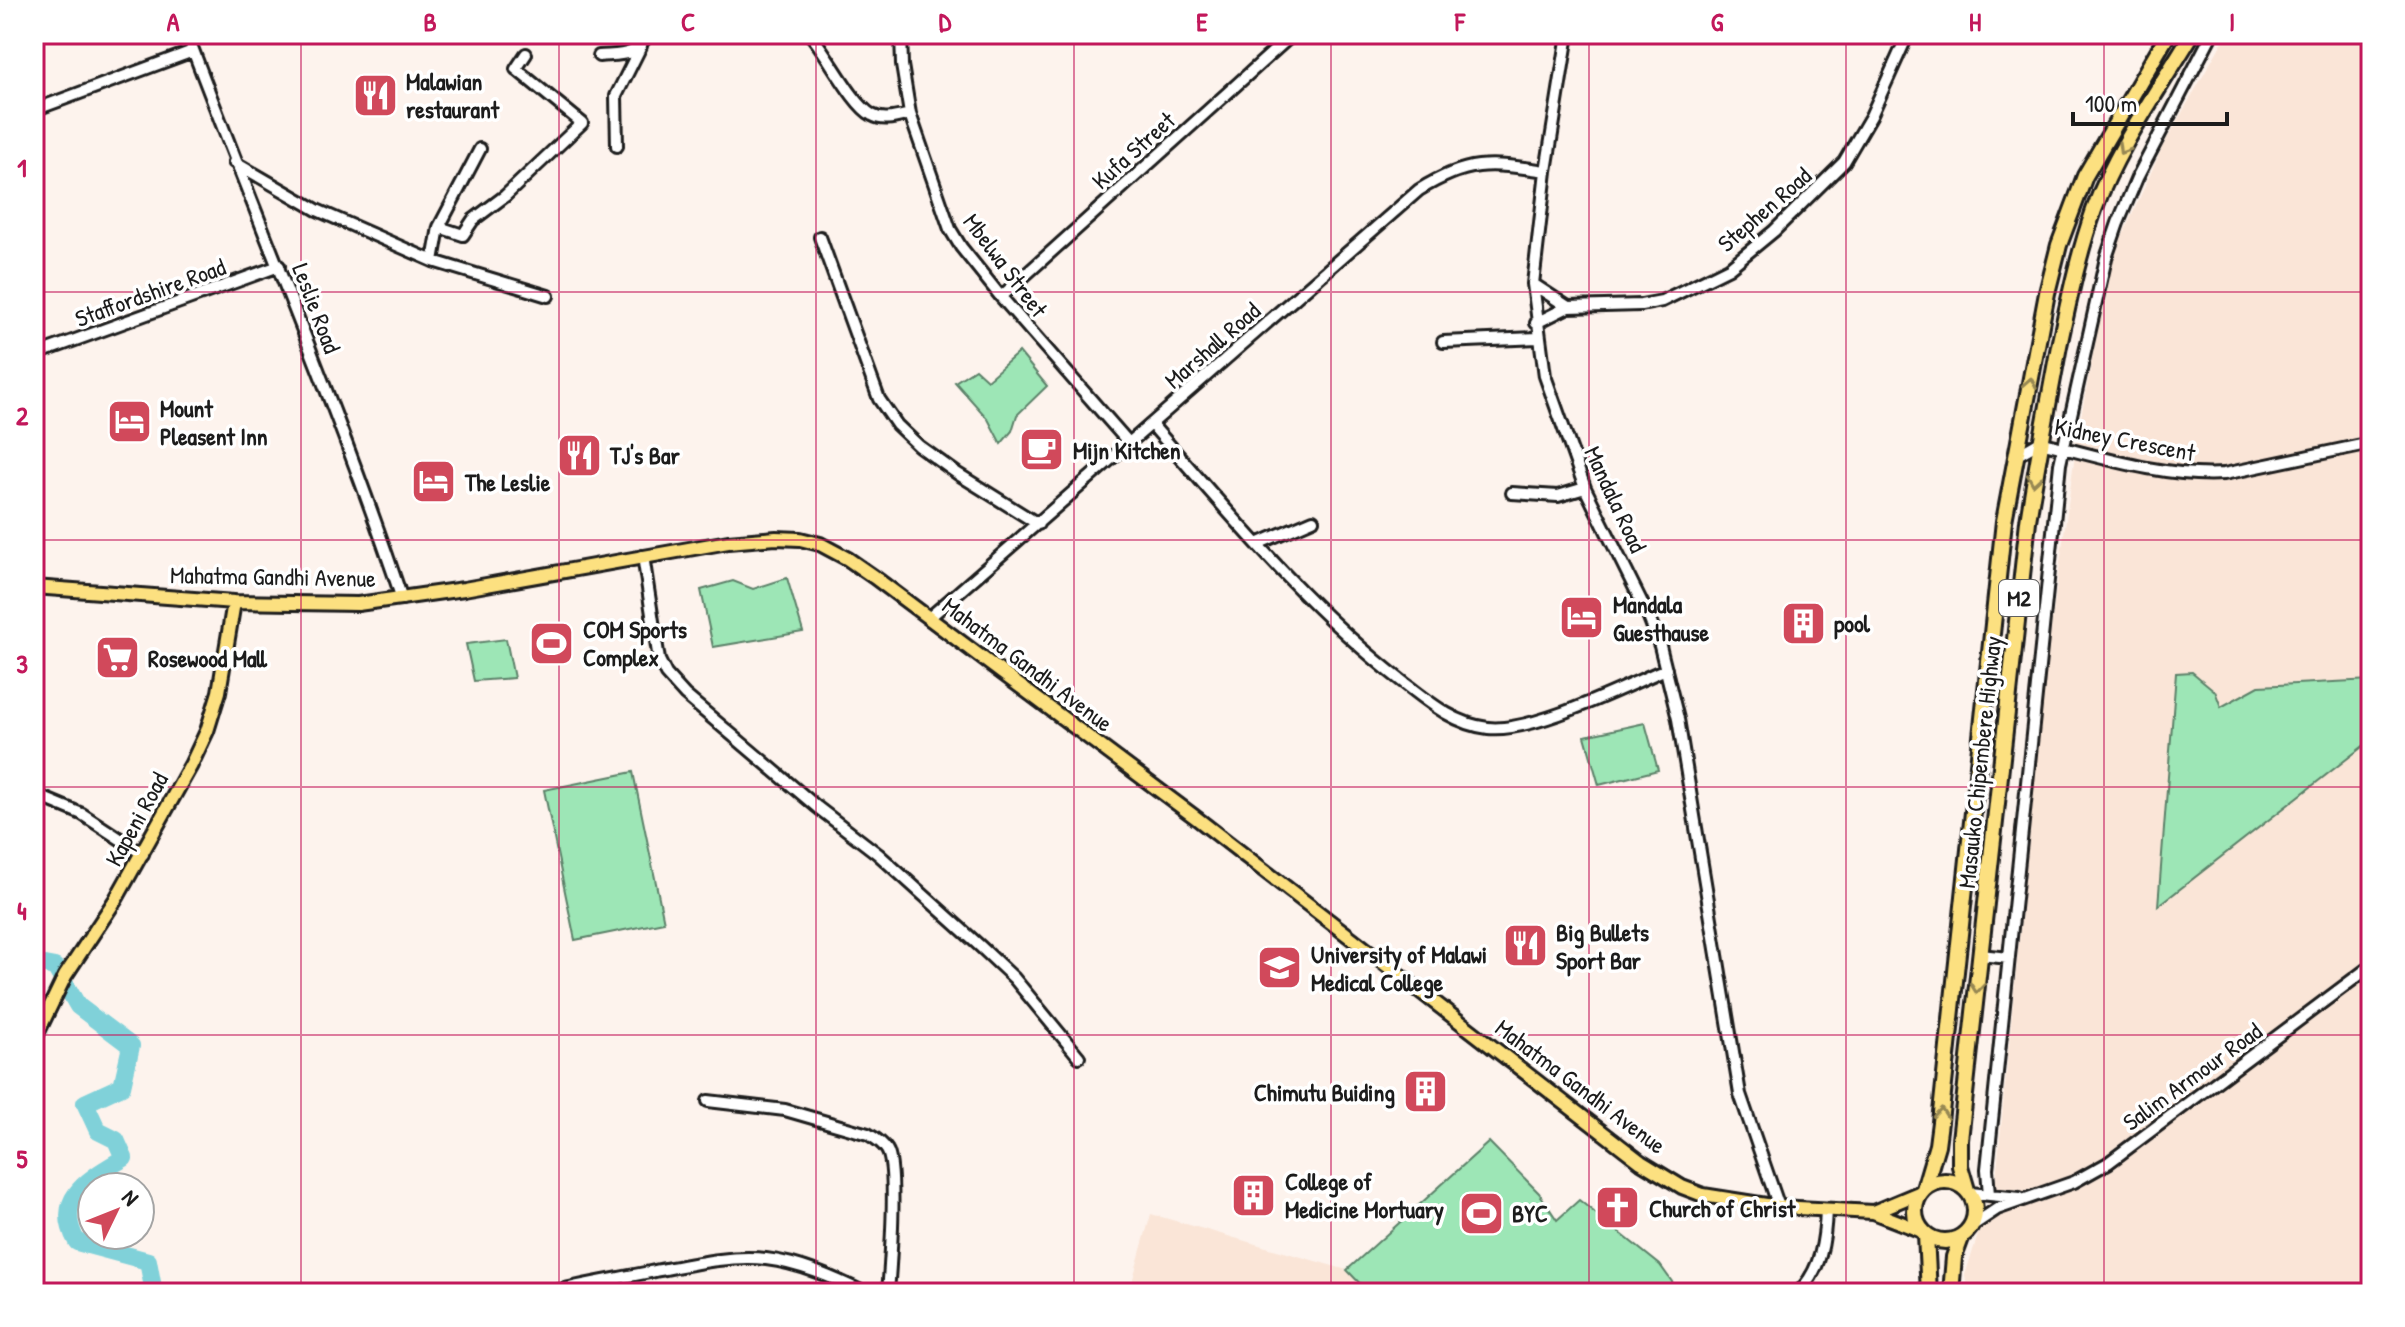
<svg xmlns="http://www.w3.org/2000/svg" width="2405" height="1327" font-family="'Patrick Hand',sans-serif">
  <rect width="100%" height="100%" fill="#fdf3ed"/>
  <filter id="ink" filterUnits="userSpaceOnUse"><feTurbulence type="fractalNoise" baseFrequency=".0125" numOctaves="2"/><feDisplacementMap in="SourceGraphic" scale="16" xChannelSelector="R" yChannelSelector="G"/><feConvolveMatrix kernelMatrix="1 2 1 2 8 2 1 2 1" color-interpolation-filters="sRGB"/></filter>
  <g filter="url(#ink)">
    <path fill="#fae5d7" d="M2227 34H2371V1293H1968L1965 1275 1996 1179 2045 672 2078 432 2111 261 2163 146Z
      M1151 1214 1347 1270 1369 1293H1316L1304 1288 1295 1293H1129Z"/>
    <path fill="#9de6b6" stroke="#5c8169" stroke-width="2" d="M1019 352 1047 386 1017 415 1012 431 1001 444 988 419 955 382 975 369 987 380Z
      M787 578 803 632 713 647 701 590 733 581 753 589Z
      M506 639 514 678 474 681 466 644Z
      M2192 672 2215 691 2221 707 2259 686 2371 680V740L2158 906 2176 673Z
      M1645 723 1658 770 1599 785 1585 736Z
      M633 772 664 922 575 940 544 790Z
      M1489 1142 1539 1193 1557 1220 1579 1200 1660 1265 1680 1293H1369L1347 1270Z"/>
    <g fill="none" stroke-linecap="round" stroke-linejoin="round">
      <path stroke="#80d1d9" stroke-width="18" d="M34 963 55 967 78 1006 131 1046 122 1086 85 1103 98 1131 116 1140 124 1158C91 1178 52 1197 77 1242L148 1261 154 1293"/>
      <defs>
        <path id="minor" d="M187 34C258 223 338 408 402 599
          M810 34C828 54 852 104 872 115 884 122 897 117 910 114
          M901 34 902 65 910 114 950 229 961 247 1001 297 1129 443
          M1568 34 1546 171 1533 284 1545 376 1585 488 1648 615 1660 646 1678 719 1740 1094 1779 1207
          M599 56C624 54 634 57 648 34
          M34 110 193 51
          M617 146 616 96 641 46
          M234 162 317 210 433 261 548 296
          M439 227 463 235 473 220 505 196 582 123 516 69 526 54
          M820 237 879 399 897 425 919 446 958 474 1038 524
          M433 261 439 227 480 149
          M1533 284 1568 307
          M1001 297 1293 34
          M1536 323 1568 307 1641 305 1662 301 1729 268 1774 231 1844 162 1871 116 1908 34
          M1443 342 1538 338
          M34 355 279 266
          M1152 425C1231 515 1308 609 1403 682 1429 702 1454 724 1488 728 1533 733 1623 687 1666 669
          M2016 456 2040 442C2097 456 2165 478 2224 474L2371 443
          M1512 493 1558 496 1585 488
          M1257 544 1313 520
          M643 556 659 660 666 674 685 695 817 807 878 854 981 947 1014 978 1079 1057
          M930 617 1419 190C1469 159 1490 163 1546 171
          M34 794 82 814 143 854
          M1980 955 2009 958
          M708 1101 785 1110 868 1134C875 1138 883 1143 887 1150 898 1168 890 1267 888 1293
          M1970 1193 2020 1198
          M1989 1195 1987 1169 2060 464 2106 258 2118 223 2137 178 2212 34
          M1973 1225 1997 1209 2074 1182 2108 1163 2371 966
          M548 1293C582 1284 616 1279 650 1272 688 1265 728 1255 766 1259 800 1263 834 1278 865 1293
          M1798 1293C1821 1270 1825 1241 1826 1209"/>
        <path id="major" d="M34 587 234 602 358 604 464 589 728 542 776 538 800 539 820 544 848 559 874 577 1195 817 1641 1162 1682 1187 1703 1195 1779 1207 1873 1212 1922 1231
          M34 1040 65 976 116 899 191 765 207 731 219 692 234 602
          M1873 1212 1921 1192"/>
        <path id="highway" d="M1915 1211a30 30 0 1 1 60 0a30 30 0 1 1-60 0Z
          M1924 1189 1937 1145 1940 1122 2004 521 2047 293 2059 245 2085 176 2168 34
          M1967 1190 1960 1166V1140L2028 521C2037 463 2048 405 2059 346 2069 300 2078 255 2094 210 2117 148 2158 91 2192 34
          M1926 1235 1929 1293
          M1951 1293 1954 1257 1961 1238"/>
      </defs>
      <use href="#minor" stroke="#1c1c1c" stroke-width="16"/>
      <use href="#major" stroke="#1c1c1c" stroke-width="18"/>
      <use href="#highway" stroke="#1c1c1c" stroke-width="20"/>
      <use href="#minor" stroke="#fff" stroke-width="10"/>
      <use href="#major" stroke="#fce080" stroke-width="12"/>
      <use href="#highway" stroke="#fce080" stroke-width="14"/>
    </g>
    <defs><path id="oneway-chevron" d="M-2-3.5L2.5 0L-2 3.5" fill="none" stroke-width="1.6" stroke-linecap="round" stroke-linejoin="round" transform="scale(2)"/></defs>
    <g stroke="#978853">
      <use href="#oneway-chevron" transform="translate(2123 149) rotate(121)"/>
      <use href="#oneway-chevron" transform="translate(2030 383) rotate(-79)"/>
      <use href="#oneway-chevron" transform="translate(2034 480) rotate(99)"/>
      <use href="#oneway-chevron" transform="translate(1977 988) rotate(96)"/>
      <use href="#oneway-chevron" transform="translate(1941 1113) rotate(-84)"/>
    </g>
  </g>
  <path fill="none" stroke="#c2185b" stroke-width="2" stroke-opacity="0.55" d="M301 34V1293M559 34V1293M816 34V1293M1074 34V1293M1331 34V1293M1589 34V1293M1846 34V1293M2104 34V1293M34 292H2371M34 540H2371M34 787H2371M34 1035H2371"/>
  <defs>
    <symbol id="restaurant-square" viewBox="-11 -11 22 22"><rect x="-9" y="-9" width="18" height="18" rx="4" fill="#d1495b" stroke="#fff"/><path d="M-5-6h1v4h1v-4h1v4h1v-4h1v5L-1.5 .5V6h-2V.5L-5-1ZM5-6V6H3V1.5H1.5Q1.5-4 5-6Z" fill="#fff"/></symbol>
    <symbol id="hotel-square" viewBox="-11 -11 22 22"><rect x="-9" y="-9" width="18" height="18" rx="4" fill="#d1495b" stroke="#fff"/><path d="M-6-4.5h1.5V1H6V5H4.5V3h-9V5H-6ZM-4 0a1.8 1.8 0 1 1 3.6 0ZM.5 0V-2.5h3Q6-2.5 6 0Z" fill="#fff"/></symbol>
    <symbol id="cafe-square" viewBox="-11 -11 22 22"><rect x="-9" y="-9" width="18" height="18" rx="4" fill="#d1495b" stroke="#fff"/><path d="M-5.5-4.5H6V0H3Q3 3.5 0 3.5H-2.5Q-5.5 3.5-5.5 0ZM3-3.2v2h1.7v-2ZM-6 4.5H4V6H-6Z" fill="#fff"/></symbol>
    <symbol id="building-square" viewBox="-11 -11 22 22"><rect x="-9" y="-9" width="18" height="18" rx="4" fill="#d1495b" stroke="#fff"/><path d="M-4-6H4V6H1V3H-1V6H-4ZM-2.5-4.3h1.7v1.8h-1.7ZM.8-4.3h1.7v1.8H.8ZM-2.5-1h1.7V.8h-1.7ZM.8-1h1.7V.8H.8Z" fill="#fff"/></symbol>
    <symbol id="stadium-square" viewBox="-11 -11 22 22"><rect x="-9" y="-9" width="18" height="18" rx="4" fill="#d1495b" stroke="#fff"/><path d="M0-5a6.5 5 0 1 0 0 10a6.5 5 0 1 0 0-10ZM-3.5-1.8h7v3.6h-7Z" fill="#fff"/></symbol>
    <symbol id="supermarket-square" viewBox="-11 -11 22 22"><rect x="-9" y="-9" width="18" height="18" rx="4" fill="#d1495b" stroke="#fff"/><path d="M-6-5.5h2.5l.6 2H6L4.5 2H-2.5L-4.4-4H-6ZM-1.5 3.2a1.3 1.3 0 1 0 .1 0ZM3 3.2a1.3 1.3 0 1 0 .1 0Z" fill="#fff"/></symbol>
    <symbol id="university-square" viewBox="-11 -11 22 22"><rect x="-9" y="-9" width="18" height="18" rx="4" fill="#d1495b" stroke="#fff"/><path d="M0-5L7-2L0 1L-7-2ZM-4 1L0 2.5L4 1V4Q0 6-4 4Z" fill="#fff"/></symbol>
    <symbol id="church-square" viewBox="-11 -11 22 22"><rect x="-9" y="-9" width="18" height="18" rx="4" fill="#d1495b" stroke="#fff"/><path d="M-1.2-6h2.4v3.5h3.3v2.4h-3.3V6h-2.4V-.1h-3.3v-2.4h3.3Z" fill="#fff"/></symbol>
  </defs>
  <g fill-rule="evenodd">
    <use href="#restaurant-square" x="350" y="70" width="51" height="51"/>
    <use href="#hotel-square" x="104" y="396" width="51" height="51"/>
    <use href="#cafe-square" x="1016" y="424" width="51" height="51"/>
    <use href="#restaurant-square" x="554" y="430" width="51" height="51"/>
    <use href="#hotel-square" x="408" y="456" width="51" height="51"/>
    <use href="#hotel-square" x="1556" y="592" width="51" height="51"/>
    <use href="#building-square" x="1778" y="598" width="51" height="51"/>
    <use href="#stadium-square" x="526" y="618" width="51" height="51"/>
    <use href="#supermarket-square" x="92" y="632" width="51" height="51"/>
    <use href="#restaurant-square" x="1500" y="920" width="51" height="51"/>
    <use href="#university-square" x="1254" y="942" width="51" height="51"/>
    <use href="#building-square" x="1400" y="1066" width="51" height="51"/>
    <use href="#building-square" x="1228" y="1170" width="51" height="51"/>
    <use href="#church-square" x="1592" y="1182" width="51" height="51"/>
    <use href="#stadium-square" x="1456" y="1188" width="51" height="51"/>
  </g>
  <g text-anchor="middle" dominant-baseline="central" stroke-width="7" stroke-linejoin="round" paint-order="stroke">
    <rect fill="#fff" stroke="#606060" stroke-width="2" x="1999" y="580" width="40" height="36" rx="6"/>
    <g font-size="22" font-weight="bold" fill="#1c1c1c">
      <text x="2019" y="598">M2</text>
    </g>
    <g font-size="24" font-weight="bold" fill="#1c1c1c" stroke="#fff" text-anchor="start">
      <text x="406" y="81">Malawian<tspan x="406" dy="28">restaurant</tspan></text>
      <text x="160" y="408">Mount<tspan x="160" dy="28">Pleasent Inn</tspan></text>
      <text x="1073" y="450">Mijn Kitchen</text>
      <text x="610" y="455">TJ's Bar</text>
      <text x="465" y="482">The Leslie</text>
      <text x="1613" y="604">Mandala<tspan x="1613" dy="28">Guesthause</tspan></text>
      <text x="1834" y="623">pool</text>
      <text x="583" y="629">COM Sports<tspan x="583" dy="28">Complex</tspan></text>
      <text x="148" y="658">Rosewood Mall</text>
      <text x="1556" y="932">Big Bullets<tspan x="1556" dy="28">Sport Bar</tspan></text>
      <text x="1311" y="954">University of Malawi<tspan x="1311" dy="28">Medical College</tspan></text>
      <text x="1395" y="1092" text-anchor="end">Chimutu Buiding</text>
      <text x="1285" y="1181">College of<tspan x="1285" dy="28">Medicine Mortuary</tspan></text>
      <text x="1649" y="1208">Church of Christ</text>
      <text x="1512" y="1213">BYC</text>
    </g>
    <g font-size="24" fill="#1c1c1c" stroke="#fff">
      <text transform="translate(1133 150) rotate(-42)">Kufa Street</text>
      <text transform="translate(1764 209) rotate(-41)">Stephen Road</text>
      <text transform="translate(1006 265) rotate(53)">Mbelwa Street</text>
      <text transform="translate(150 292) rotate(-20)">Staffordshire Road</text>
      <text transform="translate(317 308) rotate(69)">Leslie Road</text>
      <text transform="translate(1212 345) rotate(-41)">Marshall Road</text>
      <text transform="translate(2125 439) rotate(11)">Kidney Crescent</text>
      <text transform="translate(1616 499) rotate(65)">Mandala Road</text>
      <text transform="translate(273 576) rotate(1)">Mahatma Gandhi Avenue</text>
      <text transform="translate(1028 664) rotate(37)">Mahatma Gandhi Avenue</text>
      <text transform="translate(1979 762) rotate(-84)">Masauko Chipembere Highway</text>
      <text transform="translate(136 819) rotate(-61)">Kapeni Road</text>
      <text transform="translate(2192 1076) rotate(-36)">Salim Armour Road</text>
      <text transform="translate(1581 1086) rotate(37)">Mahatma Gandhi Avenue</text>
    </g>
  </g>
  <rect width="2405" height="1327" fill="none" stroke="#fff" stroke-width="88"/>
  <g transform="translate(116 1211) rotate(47)"><circle r="38" fill="#ffffff" stroke="#a4a4a4" stroke-width="2"/>
  <path d="M0-6L14 30L0 20L-14 30Z" fill="#d1495b"/>
  <text y="-12" font-size="22" font-weight="bold" text-anchor="middle" fill="#1c1c1c">N</text>
  </g>
  <path d="M2073 112v12h154v-12" fill="none" stroke="#1c1c1c" stroke-width="4"/>
  <text x="2085" y="112" font-size="24" fill="#1c1c1c" stroke="#ffffff" stroke-width="6" paint-order="stroke">100 m</text>
  <rect x="44" y="44" width="2317" height="1239" fill="none" stroke="#c2185b" stroke-width="3"/>
  <g font-size="26" text-anchor="middle" font-weight="bold" fill="#c2185b">
    <text x="173" y="31">A</text>
    <text x="430" y="31">B</text>
    <text x="688" y="31">C</text>
    <text x="945" y="31">D</text>
    <text x="1202" y="31">E</text>
    <text x="1460" y="31">F</text>
    <text x="1717" y="31">G</text>
    <text x="1975" y="31">H</text>
    <text x="2232" y="31">I</text>
    <text x="22" y="177">1</text>
    <text x="22" y="425">2</text>
    <text x="22" y="673">3</text>
    <text x="22" y="920">4</text>
    <text x="22" y="1168">5</text>
  </g>
</svg>
